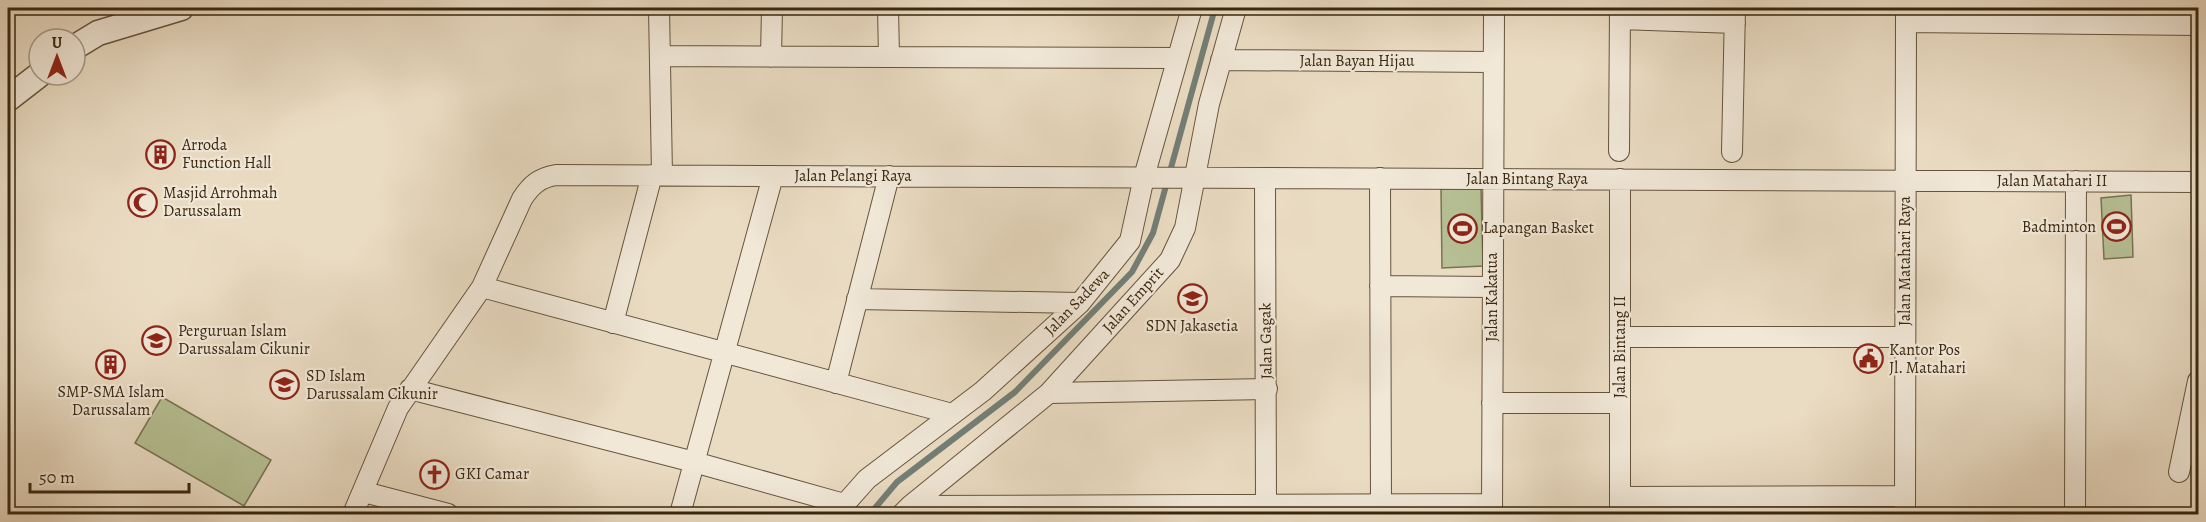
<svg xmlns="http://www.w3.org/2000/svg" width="2206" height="522" font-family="Alegreya,serif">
  <rect width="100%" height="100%" fill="#eadcc3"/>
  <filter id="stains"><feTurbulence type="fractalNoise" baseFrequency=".00333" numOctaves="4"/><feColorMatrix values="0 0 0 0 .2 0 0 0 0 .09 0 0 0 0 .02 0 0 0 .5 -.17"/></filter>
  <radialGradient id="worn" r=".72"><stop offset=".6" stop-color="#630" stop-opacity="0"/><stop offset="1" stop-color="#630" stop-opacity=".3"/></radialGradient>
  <path fill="#b6c094" stroke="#787452" stroke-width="1.5" d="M1481 188 1483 266 1442 268 1441 189Z
    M2131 195 2133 257 2104 259 2101 198Z
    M162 397 271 460 244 506 135 443Z"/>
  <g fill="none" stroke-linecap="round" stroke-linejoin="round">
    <path stroke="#737f77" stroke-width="6" d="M870 514 897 482 1015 392 1132 272 1153 233 1215 8"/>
    <defs>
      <path id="minor" d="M659 8 662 175
        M888 8 889 57
        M1620 19 1735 23
        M1906 22 2198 25
        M660 56 1177 58
        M771 57 772 8
        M1221 60 1493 62
        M1619 151 1620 8
        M1732 152 1735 8
        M1265 178 1266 505
        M1380 178 1381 505
        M1380 286 1492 287
        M482 287 952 414
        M857 299 1080 303
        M613 323 652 175
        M1620 337H1905
        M836 383 889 176
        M410 389 694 462 844 504
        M1049 393 1267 389
        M1492 403H1620
        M2179 472 2198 381
        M364 492 448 514
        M1620 497 1905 496
        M910 506 1492 504
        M353 514 398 408 482 287 522 199C531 185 539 178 556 175L2198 182
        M680 514 773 176
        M836 514 867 479 983 391 1080 303 1130 241 1144 177 1192 8
        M902 514 910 506 1049 393 1170 260 1185 228 1209 104 1236 8
        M1492 514 1494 8
        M1620 514V179
        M1905 514 1906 8
        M2075 514 2076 181"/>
      <path id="tertiary" d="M75 47 98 33 181 8
        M8 99 39 75"/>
    </defs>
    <use href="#minor" stroke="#65543d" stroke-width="22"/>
    <use href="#tertiary" stroke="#65543d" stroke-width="27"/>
    <use href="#minor" stroke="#f1e8d8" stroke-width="20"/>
    <use href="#tertiary" stroke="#f1e8d8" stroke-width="24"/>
  </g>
  <defs>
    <symbol id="building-ring" viewBox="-11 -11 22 22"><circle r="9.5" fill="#f1e8d8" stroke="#8f2418" stroke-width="1.5"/><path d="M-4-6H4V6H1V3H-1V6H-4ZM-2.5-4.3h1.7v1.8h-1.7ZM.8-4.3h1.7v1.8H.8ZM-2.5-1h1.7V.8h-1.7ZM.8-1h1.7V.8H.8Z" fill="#8f2418"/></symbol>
    <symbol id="mosque-ring" viewBox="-11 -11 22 22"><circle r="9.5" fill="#f1e8d8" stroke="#8f2418" stroke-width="1.5"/><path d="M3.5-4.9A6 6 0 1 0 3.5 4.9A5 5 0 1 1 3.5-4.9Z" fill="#8f2418"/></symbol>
    <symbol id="stadium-ring" viewBox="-11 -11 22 22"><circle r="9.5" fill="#f1e8d8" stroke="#8f2418" stroke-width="1.5"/><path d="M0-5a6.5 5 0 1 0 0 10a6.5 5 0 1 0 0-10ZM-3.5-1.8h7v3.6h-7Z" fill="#8f2418"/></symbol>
    <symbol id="school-ring" viewBox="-11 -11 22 22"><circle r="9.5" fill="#f1e8d8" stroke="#8f2418" stroke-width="1.5"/><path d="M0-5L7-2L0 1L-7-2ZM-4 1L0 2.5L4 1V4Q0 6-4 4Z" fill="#8f2418"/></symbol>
    <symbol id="civic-ring" viewBox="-11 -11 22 22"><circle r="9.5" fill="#f1e8d8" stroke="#8f2418" stroke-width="1.5"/><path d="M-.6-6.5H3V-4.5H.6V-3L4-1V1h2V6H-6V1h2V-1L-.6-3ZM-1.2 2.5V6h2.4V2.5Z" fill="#8f2418"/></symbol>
    <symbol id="church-ring" viewBox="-11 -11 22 22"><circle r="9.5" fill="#f1e8d8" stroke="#8f2418" stroke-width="1.5"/><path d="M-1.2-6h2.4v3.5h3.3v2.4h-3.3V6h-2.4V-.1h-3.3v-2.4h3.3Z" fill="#8f2418"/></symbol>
  </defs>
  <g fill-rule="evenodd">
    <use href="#building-ring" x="144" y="138" width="33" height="33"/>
    <use href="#mosque-ring" x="126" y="186" width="33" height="33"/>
    <use href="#stadium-ring" x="2100" y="210" width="33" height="33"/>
    <use href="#stadium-ring" x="1446" y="212" width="33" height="33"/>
    <use href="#school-ring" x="1176" y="282" width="33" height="33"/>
    <use href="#school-ring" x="140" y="324" width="33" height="33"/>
    <use href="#civic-ring" x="1852" y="342" width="33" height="33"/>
    <use href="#building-ring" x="94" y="348" width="33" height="33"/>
    <use href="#school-ring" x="268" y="368" width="33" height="33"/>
    <use href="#church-ring" x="418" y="458" width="33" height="33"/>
  </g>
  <g text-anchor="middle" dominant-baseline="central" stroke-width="4.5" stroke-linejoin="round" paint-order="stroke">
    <g font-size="16" fill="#392710" stroke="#f1e8d8">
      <text x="1357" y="61">Jalan Bayan Hijau</text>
      <text x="853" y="176">Jalan Pelangi Raya</text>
      <text x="1527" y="179">Jalan Bintang Raya</text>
      <text x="2052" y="181">Jalan Matahari II</text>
      <text transform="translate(1905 261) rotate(-90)">Jalan Matahari Raya</text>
      <text transform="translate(1492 297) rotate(-90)">Jalan Kakatua</text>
      <text transform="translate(1133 300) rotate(-48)">Jalan Emprit</text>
      <text transform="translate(1077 302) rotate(-46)">Jalan Sadewa</text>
      <text transform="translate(1266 341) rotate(-91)">Jalan Gagak</text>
      <text transform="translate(1620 347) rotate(-90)">Jalan Bintang II</text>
    </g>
    <g font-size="16" fill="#392710" stroke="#f1e8d8" text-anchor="start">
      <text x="182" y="145">Arroda<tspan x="182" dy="18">Function Hall</tspan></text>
      <text x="163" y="193">Masjid Arrohmah<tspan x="163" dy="18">Darussalam</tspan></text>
      <text x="2096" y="227" text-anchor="end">Badminton</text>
      <text x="1483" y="228">Lapangan Basket</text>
      <text x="1192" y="326" text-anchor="middle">SDN Jakasetia</text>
      <text x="178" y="331">Perguruan Islam<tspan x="178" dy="18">Darussalam Cikunir</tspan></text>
      <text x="1889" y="350">Kantor Pos<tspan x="1889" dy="18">Jl. Matahari</tspan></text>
      <text x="306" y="376">SD Islam<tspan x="306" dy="18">Darussalam Cikunir</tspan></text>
      <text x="111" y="392" text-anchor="middle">SMP-SMA Islam<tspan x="111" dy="18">Darussalam</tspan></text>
      <text x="455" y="474">GKI Camar</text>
    </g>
  </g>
  <rect width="2206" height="522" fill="none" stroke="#eadcc3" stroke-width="30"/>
  <rect x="9" y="9" width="2188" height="504" fill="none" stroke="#392710" stroke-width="3"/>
  <rect x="15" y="15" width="2176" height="492" fill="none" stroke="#392710" stroke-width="1.5"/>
  <g transform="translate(57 57)"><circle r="28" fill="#f1e8d8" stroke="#a79b88" stroke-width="1.5"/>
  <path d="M0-4.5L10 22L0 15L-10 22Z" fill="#8f2418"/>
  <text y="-9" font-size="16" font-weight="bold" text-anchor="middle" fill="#392710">U</text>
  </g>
  <path d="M30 483v9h159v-9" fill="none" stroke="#392710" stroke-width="3"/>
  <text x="39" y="483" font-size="18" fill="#392710" stroke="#f1e8d8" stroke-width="4.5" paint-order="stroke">50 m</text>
  <rect width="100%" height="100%" filter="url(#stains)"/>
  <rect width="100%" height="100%" fill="url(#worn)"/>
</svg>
